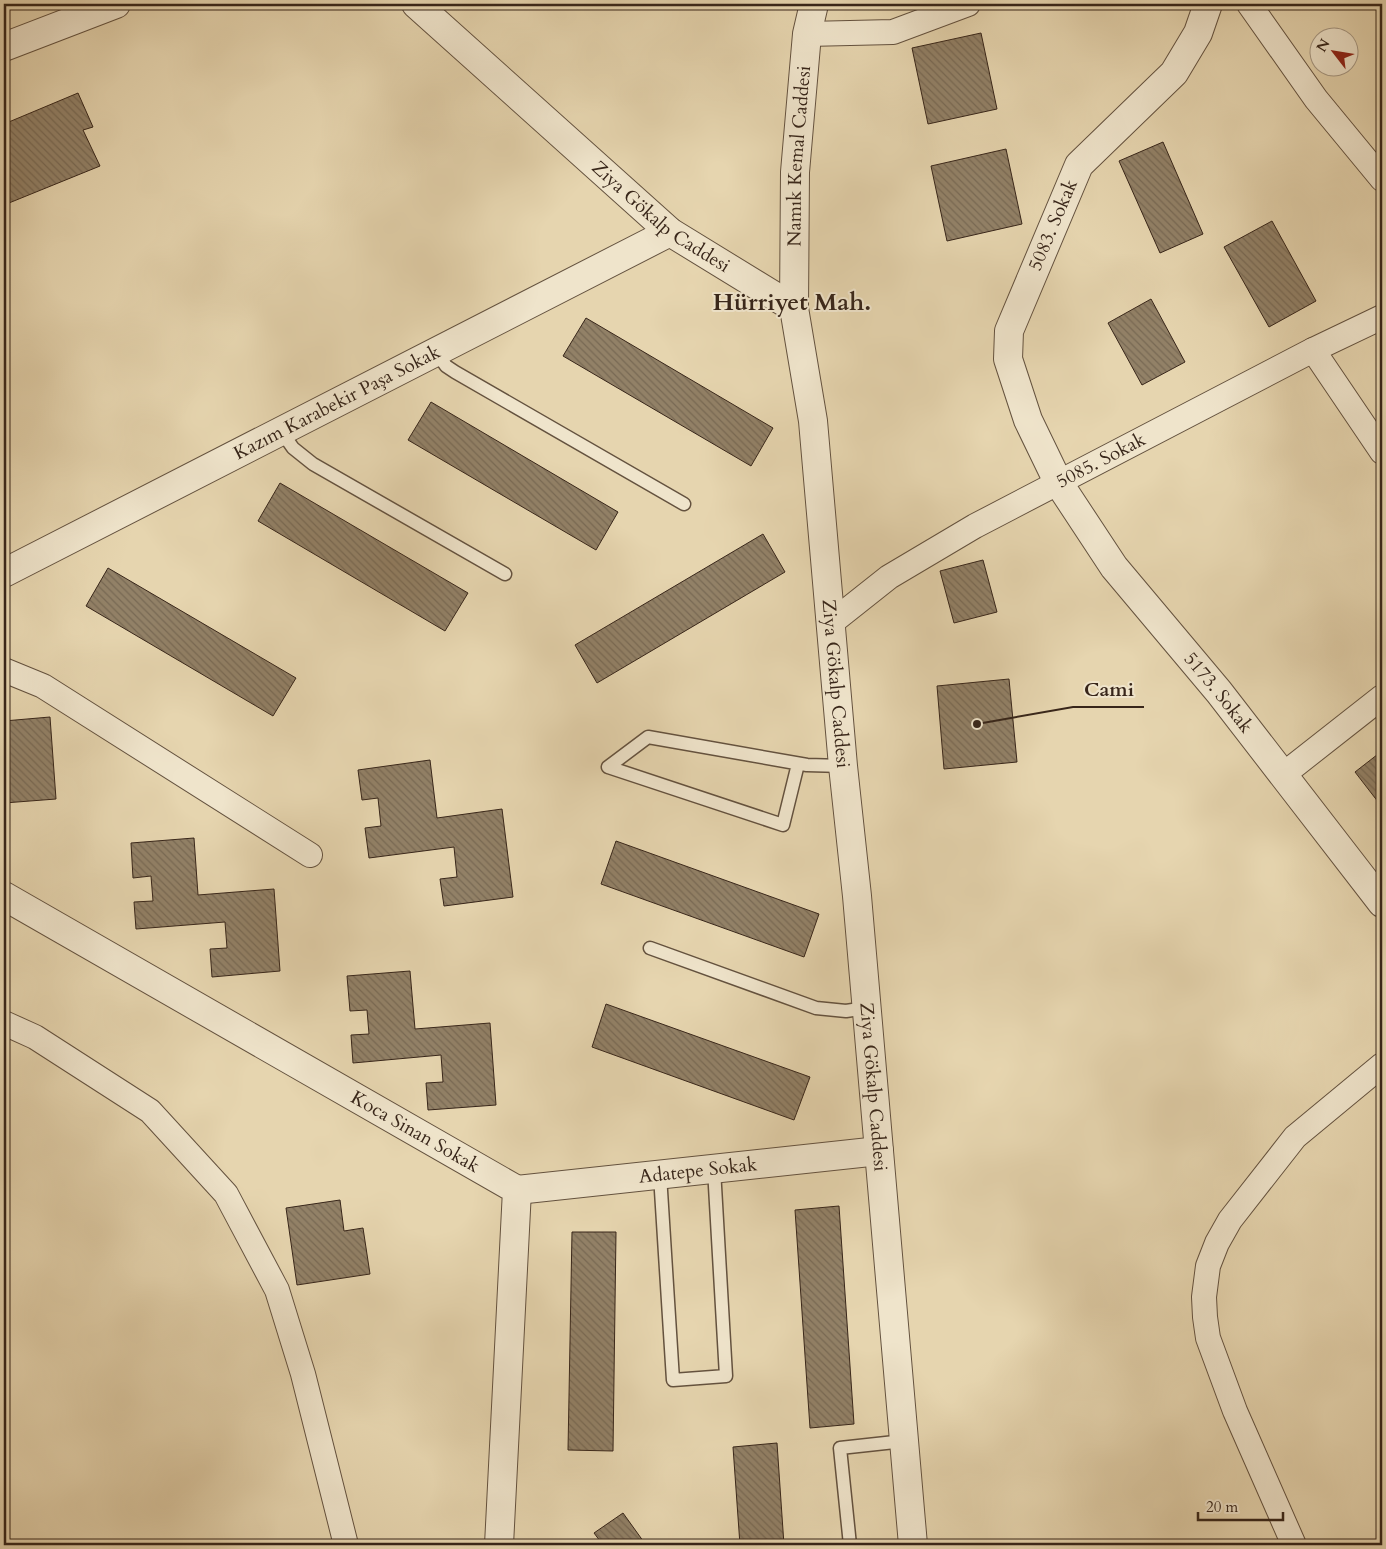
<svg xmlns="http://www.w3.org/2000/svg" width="1386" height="1549" font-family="Cardo,serif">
  <defs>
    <pattern id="building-back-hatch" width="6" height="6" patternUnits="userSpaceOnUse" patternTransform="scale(1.25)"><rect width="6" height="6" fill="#928167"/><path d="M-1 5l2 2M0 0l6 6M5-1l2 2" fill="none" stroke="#786954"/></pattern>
  </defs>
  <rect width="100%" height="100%" fill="#e6d5af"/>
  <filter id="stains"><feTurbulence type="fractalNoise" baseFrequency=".004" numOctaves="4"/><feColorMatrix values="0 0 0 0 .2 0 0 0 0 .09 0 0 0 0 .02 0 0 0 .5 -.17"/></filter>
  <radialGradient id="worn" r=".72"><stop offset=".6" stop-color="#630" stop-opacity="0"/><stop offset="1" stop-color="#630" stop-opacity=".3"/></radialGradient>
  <path fill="url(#building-back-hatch)" stroke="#38261a" d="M981 33 997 109 928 124 912 48Z
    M78 93 93 127 83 130 100 166 4 205V124Z
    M1163 142 1203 234 1160 253 1119 161Z
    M1006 149 1022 224 947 241 931 166Z
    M1272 221 1316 301 1269 327 1224 247Z
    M1151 299 1185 362 1142 385 1108 323Z
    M586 318 773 428 751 466 563 356Z
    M431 402 618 512 596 550 408 440Z
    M280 483 468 593 445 631 258 521Z
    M763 534 785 572 597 683 575 645Z
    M983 560 997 612 954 623 940 571Z
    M108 568 296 678 273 716 86 606Z
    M1009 679 1017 762 944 769 937 686Z
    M50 717 56 799 4 803V721Z
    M1382 751V807L1355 772Z
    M430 760 437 818 502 809 513 897 444 906 440 879 457 877 454 847 369 858 365 828 381 826 378 798 362 800 358 770Z
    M194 838 198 895 274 889 280 971 212 977 210 949 227 948 225 922 136 929 134 902 153 901 151 876 133 878 131 843Z
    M616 841 819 914 804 957 601 884Z
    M410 971 415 1029 490 1023 496 1105 428 1110 426 1083 443 1082 441 1055 353 1063 351 1035 369 1034 367 1010 350 1011 347 976Z
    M606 1004 810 1077 794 1120 592 1047Z
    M340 1200 344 1231 363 1228 370 1274 297 1285 286 1208Z
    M839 1206 854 1424 810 1428 795 1210Z
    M572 1232H616L613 1451 568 1450Z
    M777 1443 784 1545H740L733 1447Z
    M623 1513 646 1545H603L594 1533Z"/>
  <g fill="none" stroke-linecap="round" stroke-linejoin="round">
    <defs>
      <path id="service" d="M436 352 446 366 455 372 684 504
        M281 431 293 448 313 464 505 574
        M608 767 648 737 807 765 843 766
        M608 767 783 825 798 764
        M650 948 816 1008 846 1011 866 1008
        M660 1175 673 1380 726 1376 714 1169
        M850 1545 840 1448 904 1441"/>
      <g id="minor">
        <path d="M1249 4 1316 99 1382 179"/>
        <path d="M807 34 893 32 968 4"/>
        <path d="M1313 350 1382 452"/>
        <path id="s1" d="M831 623 889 577 975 526 1313 350 1382 317"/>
        <path d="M4 670 43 686 310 855"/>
        <path d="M1284 774 1382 697"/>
        <path d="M4 1023 35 1037 150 1111 226 1194 277 1290 303 1374 346 1545"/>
        <path d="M1294 1545 1235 1411 1208 1338 1205 1317 1204 1297 1208 1266 1217 1243 1230 1220 1295 1137 1382 1065"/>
      </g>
      <g id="tertiary">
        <path id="s2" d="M416 4 670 232 794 308 813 421 843 766 857 896 879 1151 913 1545"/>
        <path id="s3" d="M1208 4 1198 33 1174 73 1079 165 1009 331 1008 359 1028 420 1058 482 1114 567 1219 692 1382 903"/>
        <path d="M4 47 116 4"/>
        <path id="s4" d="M794 308 795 172 807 34 814 4"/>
        <path id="s5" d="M4 573 670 232"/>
        <path id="s6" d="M4 896 517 1190 499 1545"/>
        <path id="s7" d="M517 1190 879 1151"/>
      </g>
    </defs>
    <use href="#service" stroke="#64523f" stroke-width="15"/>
    <use href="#minor" stroke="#64523f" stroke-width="26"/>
    <use href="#tertiary" stroke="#64523f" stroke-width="30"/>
    <use href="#service" stroke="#efe4cb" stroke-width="12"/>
    <use href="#minor" stroke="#efe4cb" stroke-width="24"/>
    <use href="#tertiary" stroke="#efe4cb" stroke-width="28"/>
  </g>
  <g text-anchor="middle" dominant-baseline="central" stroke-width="4" stroke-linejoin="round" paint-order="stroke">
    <g font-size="19" fill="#38261a" stroke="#efe4cb">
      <text stroke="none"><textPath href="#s4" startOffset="152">Namık Kemal Caddesi</textPath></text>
      <text stroke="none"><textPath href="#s2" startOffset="325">Ziya Gökalp Caddesi</textPath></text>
      <text transform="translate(1053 225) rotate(-67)">5083. Sokak</text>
      <text stroke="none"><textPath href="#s5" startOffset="374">Kazım Karabekir Paşa Sokak</textPath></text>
      <text stroke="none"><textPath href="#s1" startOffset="316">5085. Sokak</textPath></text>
      <text stroke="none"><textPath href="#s2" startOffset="865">Ziya Gökalp Caddesi</textPath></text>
      <text stroke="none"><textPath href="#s3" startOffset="816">5173. Sokak</textPath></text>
      <text stroke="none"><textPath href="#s2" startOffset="1270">Ziya Gökalp Caddesi</textPath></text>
      <text stroke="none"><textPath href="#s6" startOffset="474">Koca Sinan Sokak</textPath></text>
      <text stroke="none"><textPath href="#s7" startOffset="182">Adatepe Sokak</textPath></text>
    </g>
    <g font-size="24" font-weight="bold" fill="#38261a" stroke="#efe4cb">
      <text x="792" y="302">Hürriyet Mah.</text>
    </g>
  </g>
  <path fill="none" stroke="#38261a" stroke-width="2" d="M977 724L1073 707H1144"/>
  <circle fill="#38261a" stroke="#efe4cb" stroke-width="2" cx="977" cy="724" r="5"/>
  <g font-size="20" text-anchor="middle" font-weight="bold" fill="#38261a" stroke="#efe4cb" stroke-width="4" stroke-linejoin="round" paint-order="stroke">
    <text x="1109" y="696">Cami</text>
  </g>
  <rect width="1386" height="1549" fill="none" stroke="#e6d5af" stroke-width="20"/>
  <rect x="5" y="5" width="1376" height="1539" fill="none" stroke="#38261a" stroke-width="2.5"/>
  <rect x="10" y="10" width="1366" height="1529" fill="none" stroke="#38261a"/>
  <g transform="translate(1334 52) rotate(301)"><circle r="24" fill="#efe4cb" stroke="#a69884"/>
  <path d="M0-4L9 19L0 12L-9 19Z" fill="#8f2418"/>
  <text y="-8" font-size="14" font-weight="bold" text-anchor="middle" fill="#38261a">N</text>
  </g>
  <path d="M1198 1512v8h85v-8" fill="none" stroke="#38261a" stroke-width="2.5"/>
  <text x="1206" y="1512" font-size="15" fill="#38261a" stroke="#efe4cb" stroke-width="4" paint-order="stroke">20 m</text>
  <rect width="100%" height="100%" filter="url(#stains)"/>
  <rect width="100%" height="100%" fill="url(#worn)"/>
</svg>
